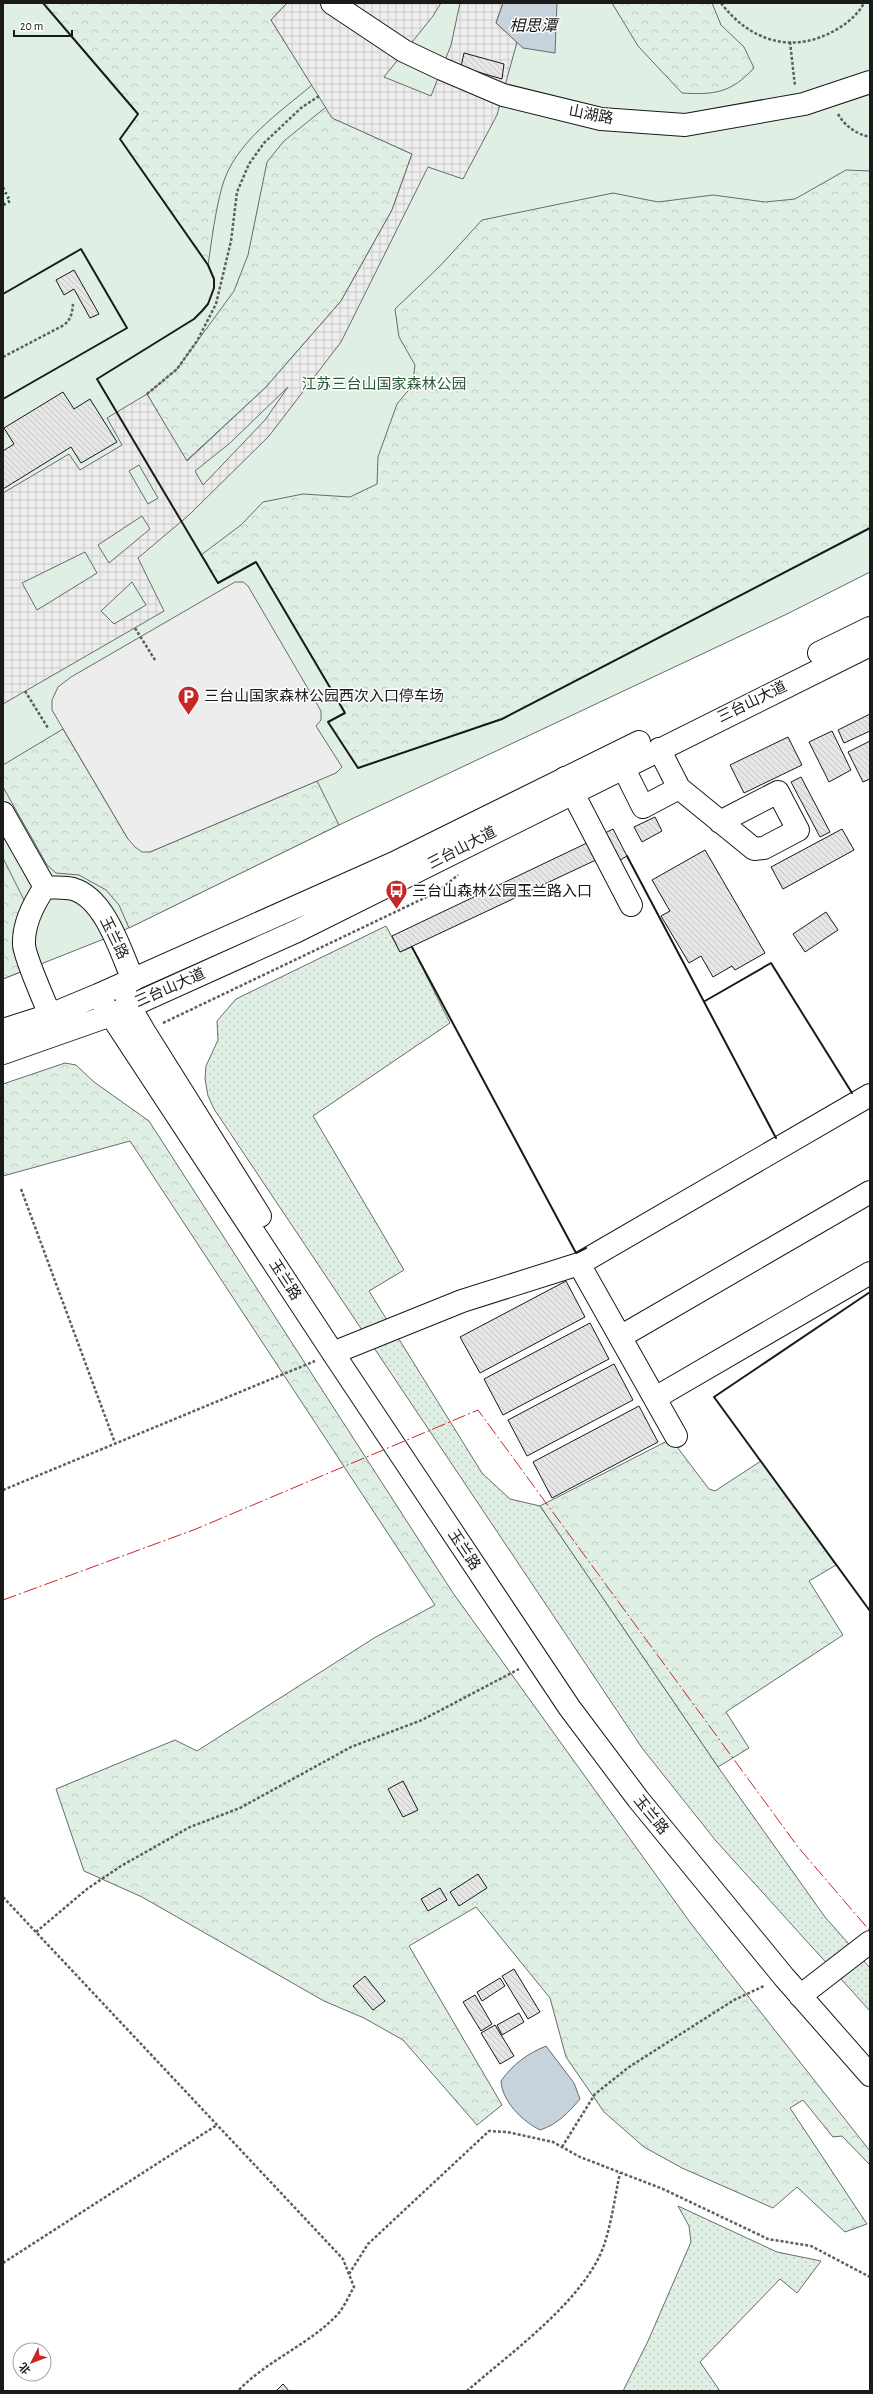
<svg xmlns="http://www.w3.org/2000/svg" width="873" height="2394" font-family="'Alegreya Sans','Noto Sans SC',sans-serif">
  <defs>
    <pattern id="forest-crowns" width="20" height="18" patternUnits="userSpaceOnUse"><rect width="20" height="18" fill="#e0efe3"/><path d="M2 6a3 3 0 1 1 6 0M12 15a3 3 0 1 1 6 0" fill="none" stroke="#c0ccc2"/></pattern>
    <pattern id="garden-dots" width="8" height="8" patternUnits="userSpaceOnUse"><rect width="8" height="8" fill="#e0efe3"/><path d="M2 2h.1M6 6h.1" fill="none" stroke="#c0ccc2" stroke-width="1.8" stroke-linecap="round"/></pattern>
    <pattern id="plaza-grid" width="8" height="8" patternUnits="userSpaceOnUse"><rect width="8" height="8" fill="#ededed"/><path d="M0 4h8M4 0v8" fill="none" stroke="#cbcbcb"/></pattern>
    <pattern id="building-back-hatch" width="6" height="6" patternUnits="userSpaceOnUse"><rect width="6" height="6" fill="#e6e6e6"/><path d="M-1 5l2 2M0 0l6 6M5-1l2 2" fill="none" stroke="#c5c5c5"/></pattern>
  </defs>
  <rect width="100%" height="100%" fill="#fff"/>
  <path fill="#e0efe3" stroke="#6a6a6a" d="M3 3H870V572L787 614 339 825 114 935 3 979Z"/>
  <path fill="url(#forest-crowns)" stroke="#6a6a6a" d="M43 3H287L271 20 312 85C279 113 234 143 222 187 215 212 212 239 208 265L120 139 138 114Z
    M612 3H712L721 25 744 47 754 68C731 93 714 95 682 93L638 46Z
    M326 107 333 118 412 154 392 210 341 301 266 387 186 461 147 394 177 369 234 291 248 255 267 162 284 141Z
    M846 170 870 171V528L502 719 358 768 328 722 345 712 256 562 218 583 201 555 241 525 263 502 303 494 350 497 377 484 378 457 397 404 412 386 415 365 399 337 395 309 441 265 482 220 613 193 658 202 713 195 765 202 795 199Z
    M63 729 128 839 150 852 317 781 339 825 129 928 119 905 106 890 79 875 56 873 47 865 3 787V765Z
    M3 858 25 902V970L3 979Z
    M65 1063 76 1065 94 1082 149 1121 453 1593 692 1925 870 2151V2165L842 2136 833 2137 803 2100 790 2108 867 2224 845 2232 797 2187 773 2208 682 2168 644 2147 604 2112 566 2057 550 1998 476 1907 409 1946 502 2105 477 2125 403 2040 364 2018 324 2001 142 1897 84 1871 56 1789 175 1740 197 1751 374 1638 435 1605 130 1141 3 1176V1084Z
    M671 1439 709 1489 715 1491 761 1461 836 1565 809 1581 843 1635 726 1712 749 1748 718 1767 540 1506Z"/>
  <path fill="url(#garden-dots)" stroke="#6a6a6a" d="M386 926 400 952 412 947 450 1023 313 1116 404 1270 369 1291 482 1473 510 1499 540 1506 718 1767 825 1917 870 1968V2011L716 1841 642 1748 214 1109 208 1096 205 1079 206 1066 218 1040 217 1021 236 999Z
    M678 2206 777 2252 821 2261 797 2293 780 2279 700 2362 720 2391H623L648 2341 691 2242 689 2226Z"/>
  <path fill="#ededed" stroke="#6a6a6a" d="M235 582H243L248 586 321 711V720L316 726 342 767 336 773 150 852H142L135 847 128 839 52 710V700L58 687 71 677Z"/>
  <path fill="url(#plaza-grid)" stroke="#6a6a6a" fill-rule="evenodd" d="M287 3H441L433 16 384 77 431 96 451 45 460 3H503L496 23 517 42 497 115 463 179 428 167 341 342 269 436 189 515 138 558 164 611 3 704V493L69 454 80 470 122 445 107 418 147 394 187 461 266 387 341 301 392 210 412 154 332 118 271 20ZM288 387 265 420 203 485 195 471 230 443ZM139 465 158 498 148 504 129 471ZM142 516 150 529 109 563 98 545ZM85 552 97 573 37 610 22 583ZM132 582 146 605 114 624 101 611Z"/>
  <path fill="#c6d2dc" stroke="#6a6a6a" d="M503 3H557L555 53 523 48 496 23Z
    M546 2046 574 2083 580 2099C568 2113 558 2124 540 2130 522 2121 502 2101 501 2081 513 2064 527 2054 546 2046Z"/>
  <path fill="url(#building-back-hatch)" stroke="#1a1a1a" d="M464 53 504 64 502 79 461 67Z
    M74 270 99 314 90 318 74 289 64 295 56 280Z
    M63 392 74 409 90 399 117 442 81 463 71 447 3 489V451L14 444 4 428Z
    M870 714V731L844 743 838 730Z
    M832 731 851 770 829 782 809 742Z
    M788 737 802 765 744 793 730 765Z
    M870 741V779L863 782 848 752Z
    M801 777 830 832 820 837 791 782Z
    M655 817 662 831 642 842 634 827Z
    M613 829 627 856 617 862 603 834Z
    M842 829 854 850 783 889 771 867Z
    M589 842 598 859 400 952 392 936Z
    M705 850 765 953 735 970 732 966 713 977 701 956 689 963 661 916 670 911 652 880Z
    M826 912 838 930 805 952 793 934Z
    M566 1281 585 1317 480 1373 460 1337Z
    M590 1323 609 1359 503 1415 484 1379Z
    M614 1364 633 1400 527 1456 508 1420Z
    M639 1406 658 1442 552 1498 533 1462Z
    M403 1781 418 1810 403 1817 388 1789Z
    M478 1874 487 1888 459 1906 450 1892Z
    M440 1888 447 1900 428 1911 421 1899Z
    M514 1969 540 2012 528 2019 502 1976Z
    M365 1976 385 2001 373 2010 353 1986Z
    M500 1978 505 1986 482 2001 477 1992Z
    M475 1995 492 2024 481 2031 463 2002Z
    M519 2013 524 2022 502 2035 497 2025Z
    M495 2025 514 2056 500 2064 481 2033Z
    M283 2384 289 2391H276Z"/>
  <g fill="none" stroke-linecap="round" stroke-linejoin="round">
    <defs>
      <path id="minor" d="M332 3 404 51 442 69 503 95 601 119 685 125 804 104 870 82
        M623 767 643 807 679 788 659 749
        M565 778 631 905
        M679 788 754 849 764 848 798 830 778 792 720 822
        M3 813 45 887
        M122 985 130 1007 144 1031 260 1216
        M101 1000 333 1353 569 1707 638 1799 784 1977 870 2075
        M50 1015C44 1000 25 958 24 945 23 924 34 903 45 887 54 888 64 887 73 889 105 898 121 952 133 980
        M579 1264 676 1436
        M620 1337 870 1192
        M333 1353 462 1301 579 1264 870 1095
        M655 1398 870 1273
        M800 1996 870 1942"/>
      <path id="major" d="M819 653 870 628
        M3 1030 50 1015 98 995 394 863 639 742
        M3 1053 111 1015 297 931 870 645"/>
    </defs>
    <use href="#minor" stroke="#1a1a1a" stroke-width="24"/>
    <use href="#major" stroke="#1a1a1a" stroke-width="24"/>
    <path stroke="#5f5f5f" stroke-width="2.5" stroke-dasharray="3 2" stroke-linecap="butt" d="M721 3C749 40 790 54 832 32 844 26 858 15 864 3
      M790 42 795 86
      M838 114C845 126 856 134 870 137
      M3 357 64 325C71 319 72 314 73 304
      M147 394 177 369 197 341 216 304 231 241 237 192 249 164 264 143 301 108 319 96
      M135 628 155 660
      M25 691 48 728
      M163 1023 437 892 458 875
      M21 1189 115 1443
      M3 1490 315 1361
      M3 1897 343 2259 354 2287C349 2295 345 2306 338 2314 309 2345 267 2360 238 2391
      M36 1932 87 1889 121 1866 190 1827 240 1808 351 1747 422 1720 519 1669
      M562 2147 595 2094 629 2067 734 2000 764 1986
      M3 2263 217 2125
      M349 2274 368 2244 489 2131 507 2132 553 2142 580 2157 663 2189 768 2239 811 2246 870 2277
      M467 2391C510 2353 588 2298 605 2242 612 2220 615 2196 620 2173"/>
    <use href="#minor" stroke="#fff" stroke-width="22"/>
    <use href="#major" stroke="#fff" stroke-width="22"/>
    <path stroke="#2b5a34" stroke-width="3" stroke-dasharray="2 3" stroke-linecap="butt" d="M3 188 10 201 3 205"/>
    <path stroke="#1a1a1a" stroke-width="2" d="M43 3 138 114 120 139 208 265 214 279V288L208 304 202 311 194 319 97 379 218 583 256 562 345 713 328 722 358 768 502 719 870 528
      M3 294 81 249 127 328 3 399
      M627 856 776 1138
      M412 947 576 1253 586 1248
      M705 1001 771 963 852 1093
      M870 1292 714 1397 870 1611"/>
    <path stroke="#c62828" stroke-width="1" stroke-dasharray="14 3 2 3" stroke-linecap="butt" d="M3 1600 196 1529 478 1410 798 1847 870 1931"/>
  </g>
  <defs>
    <symbol id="parking-pin" viewBox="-11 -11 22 30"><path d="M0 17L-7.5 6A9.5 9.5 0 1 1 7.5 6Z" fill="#c62828" stroke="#fff"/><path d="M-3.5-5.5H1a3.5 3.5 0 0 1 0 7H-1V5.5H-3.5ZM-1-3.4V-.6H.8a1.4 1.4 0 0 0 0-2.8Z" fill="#fff"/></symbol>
    <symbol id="bus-pin" viewBox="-11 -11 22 30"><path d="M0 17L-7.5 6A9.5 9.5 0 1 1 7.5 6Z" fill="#c62828" stroke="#fff"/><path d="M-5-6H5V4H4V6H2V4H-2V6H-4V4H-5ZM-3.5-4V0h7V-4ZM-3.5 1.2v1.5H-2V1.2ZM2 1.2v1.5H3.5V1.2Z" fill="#fff"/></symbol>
  </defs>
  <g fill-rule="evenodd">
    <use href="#parking-pin" x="176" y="684" width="25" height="34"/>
    <use href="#bus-pin" x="384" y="878" width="25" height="34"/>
  </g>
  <g text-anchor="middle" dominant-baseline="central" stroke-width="3" stroke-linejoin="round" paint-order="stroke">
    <g font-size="15" fill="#1a1a1a" stroke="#fff">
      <text transform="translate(591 115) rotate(11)">山湖路</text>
      <text transform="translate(752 702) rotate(-26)">三台山大道</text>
      <text transform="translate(462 848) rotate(-27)">三台山大道</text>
      <text transform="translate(114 938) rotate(64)">玉兰路</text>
      <text transform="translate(170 988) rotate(-24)">三台山大道</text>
      <text transform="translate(285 1280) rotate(57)">玉兰路</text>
      <text transform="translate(464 1550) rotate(56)">玉兰路</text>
      <text transform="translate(651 1815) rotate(51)">玉兰路</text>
    </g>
    <g font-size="15" fill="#2b5a34" stroke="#fff">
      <text x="384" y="384">江苏三台山国家森林公园</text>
    </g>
    <g font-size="15" fill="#1a1a1a" stroke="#fff" text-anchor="start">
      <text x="204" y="696">三台山国家森林公园西次入口停车场</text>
      <text x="412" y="891">三台山森林公园玉兰路入口</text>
    </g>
    <g font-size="16" font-style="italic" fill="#1a1a1a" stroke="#fff">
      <text x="533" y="26">相思潭</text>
    </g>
  </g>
  <rect width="873" height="2394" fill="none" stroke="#1a1a1a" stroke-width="8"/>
  <g transform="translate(32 2362) rotate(228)"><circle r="19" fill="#ffffff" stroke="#a3a3a3"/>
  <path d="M0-3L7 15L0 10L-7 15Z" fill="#c62828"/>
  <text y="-6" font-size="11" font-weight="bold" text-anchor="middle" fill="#1a1a1a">北</text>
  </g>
  <path d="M14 30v6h58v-6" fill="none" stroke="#1a1a1a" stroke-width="2"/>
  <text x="20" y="30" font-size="12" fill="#1a1a1a" stroke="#ffffff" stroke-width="3" paint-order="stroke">20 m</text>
</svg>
